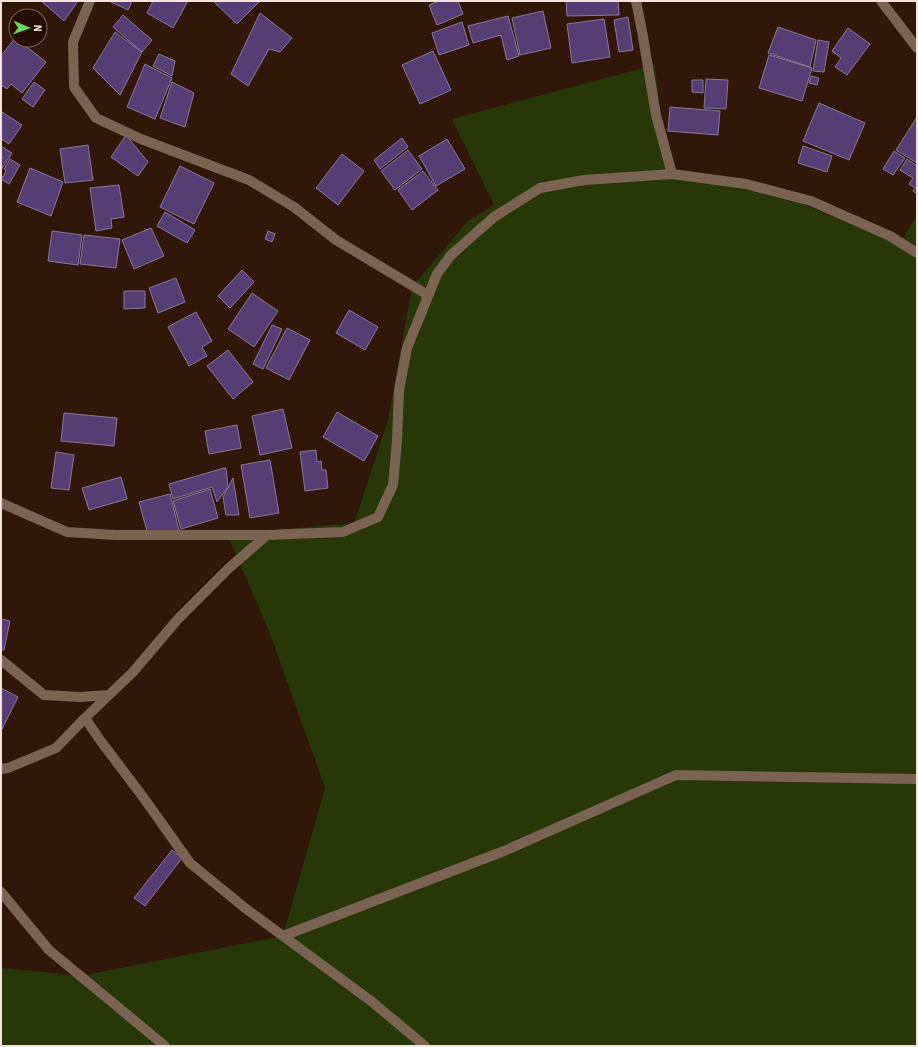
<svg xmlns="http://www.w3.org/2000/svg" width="918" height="1047" font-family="'Roboto Condensed',sans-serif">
  <rect width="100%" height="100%" fill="#30170a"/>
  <path fill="#283708" d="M655 65 666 171 759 186 899 244 917 216V1046H1V968L81 976 283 936 325 788 269 631 227 534 354 523 388 420 412 287 468 221 494 205 452 119Z"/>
  <path fill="#563d73" stroke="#877a98" d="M41 1H78L64 21Z
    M109 1H132L128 10Z
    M153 1H188L173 28 147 13Z
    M213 1H260L237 24Z
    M439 1H458L463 14 437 25 429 5Z
    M566 1H618L619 15 567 16Z
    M543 11 551 48 520 55 512 18Z
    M260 13 292 38 280 52 269 49 248 86 231 74Z
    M123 15 152 40 142 52 113 27Z
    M508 16 519 56 507 60 501 35 473 43 468 26Z
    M628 17 633 50 619 52 614 20Z
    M604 19 610 57 572 63 567 24Z
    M462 22 469 45 439 55 432 33Z
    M778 27 816 40 810 67 768 53Z
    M848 28 870 44 847 75 835 67 841 58 832 51Z
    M115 32 142 52 120 95 93 68Z
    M15 38 16 40H18L46 62 22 93 11 84 7 89 1 85V56Z
    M818 40 829 42 824 72 813 71Z
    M433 51 451 90 420 104 402 65Z
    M159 54 175 61 172 76 153 66Z
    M769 55 812 68 802 101 759 88Z
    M145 64 172 78 155 119 127 107Z
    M811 76 819 78 817 85 809 83Z
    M706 79 728 80 726 109 704 108Z
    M692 80H703V93L692 92Z
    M34 82 45 90 33 107 22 99Z
    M172 82 194 93 185 127 160 118Z
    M819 103 865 123 849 160 803 141Z
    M670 107 720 111 718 135 668 131Z
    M1 112H2L22 125 9 144 1 139Z
    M917 117V163L896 150Z
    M126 135 148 162 138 176 111 157Z
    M402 138 408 147 380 169 374 160Z
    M447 139 465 169 436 186 419 156Z
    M88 145 93 180 65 183 60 149Z
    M1 146 12 153 1 170Z
    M803 146 832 156 827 172 798 163Z
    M408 150 422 169 395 190 381 171Z
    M894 151 905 158 893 175 883 169Z
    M342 154 364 171 338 205 316 188Z
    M10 159 20 165 9 184 1 179V176L3 177 6 171 4 169Z
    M907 159 917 166V194L913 191 915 188 909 184 913 178 900 170Z
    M180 166 214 183 194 224 160 207Z
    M30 168 63 182 51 216 17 202Z
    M423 171 438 190 412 210 398 190Z
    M119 185 124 217 111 219 112 228 96 231 90 188Z
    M165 212 195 230 187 243 157 226Z
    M151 228 164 256 134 269 122 240Z
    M52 231 82 235 78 265 48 261Z
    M268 231 275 234 272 242 265 239Z
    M84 235 120 239 116 268 80 264Z
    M242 270 254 282 230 308 218 296Z
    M176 278 185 302 158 313 149 288Z
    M124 291H145V308L124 309Z
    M252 293 278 311 254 347 228 329Z
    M349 310 378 327 365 350 336 333Z
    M196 312 212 341 202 347 207 356 189 366 168 327Z
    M272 325 282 329 263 369 253 364Z
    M287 328 310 340 289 380 266 368Z
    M228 350 253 382 233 399 207 366Z
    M283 409 292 448 260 455 252 416Z
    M337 412 378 436 364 461 323 437Z
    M64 413 117 418 114 446 61 441Z
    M237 425 241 448 209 454 205 431Z
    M316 450 317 462 321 461 322 470H326L328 488 305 491 300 452Z
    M56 452 74 455 69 490 51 488Z
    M270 460 279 513 250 518 241 465Z
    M224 468H226L228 487 217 502 212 487 173 499 169 484Z
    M121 477 127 499 89 510 82 488Z
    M233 478 239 515H226L223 497Z
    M210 489 218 518 181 529 173 501Z
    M170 494 179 530 149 538 139 502Z
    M1 619 10 621 4 650H1Z
    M1 688 18 697 1 731Z
    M172 850 182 858 145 906 134 898Z"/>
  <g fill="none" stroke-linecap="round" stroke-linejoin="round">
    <path stroke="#7a6350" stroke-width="10" d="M90 1 73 42 74 87 96 118 141 139 249 180 294 207 336 240 428 295
      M636 1 642 31 656 115 672 174
      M881 1 917 48
      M1 503 67 532 115 535H267L343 532 378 517 393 485 397 441 399 390 407 348 437 274 451 255 494 217 540 188 584 180 672 174 746 184 811 201 890 236 917 253
      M1 660 44 695 80 697 109 695
      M85 718 100 740 143 797 190 863 245 908 371 1001 425 1046
      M1 769 8 768 56 748 85 718 133 672 178 619 229 568 267 535
      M1 892 49 950 165 1046
      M283 936 504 851 676 775 917 779"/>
  </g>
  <rect width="918" height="1047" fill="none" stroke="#f6e4dc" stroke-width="4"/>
  <g transform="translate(28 28) rotate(92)"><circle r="19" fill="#250d03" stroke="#79635a"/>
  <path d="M0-3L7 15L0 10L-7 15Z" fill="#69d464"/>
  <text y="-6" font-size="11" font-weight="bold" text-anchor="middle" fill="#f6e4dc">N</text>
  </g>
</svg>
